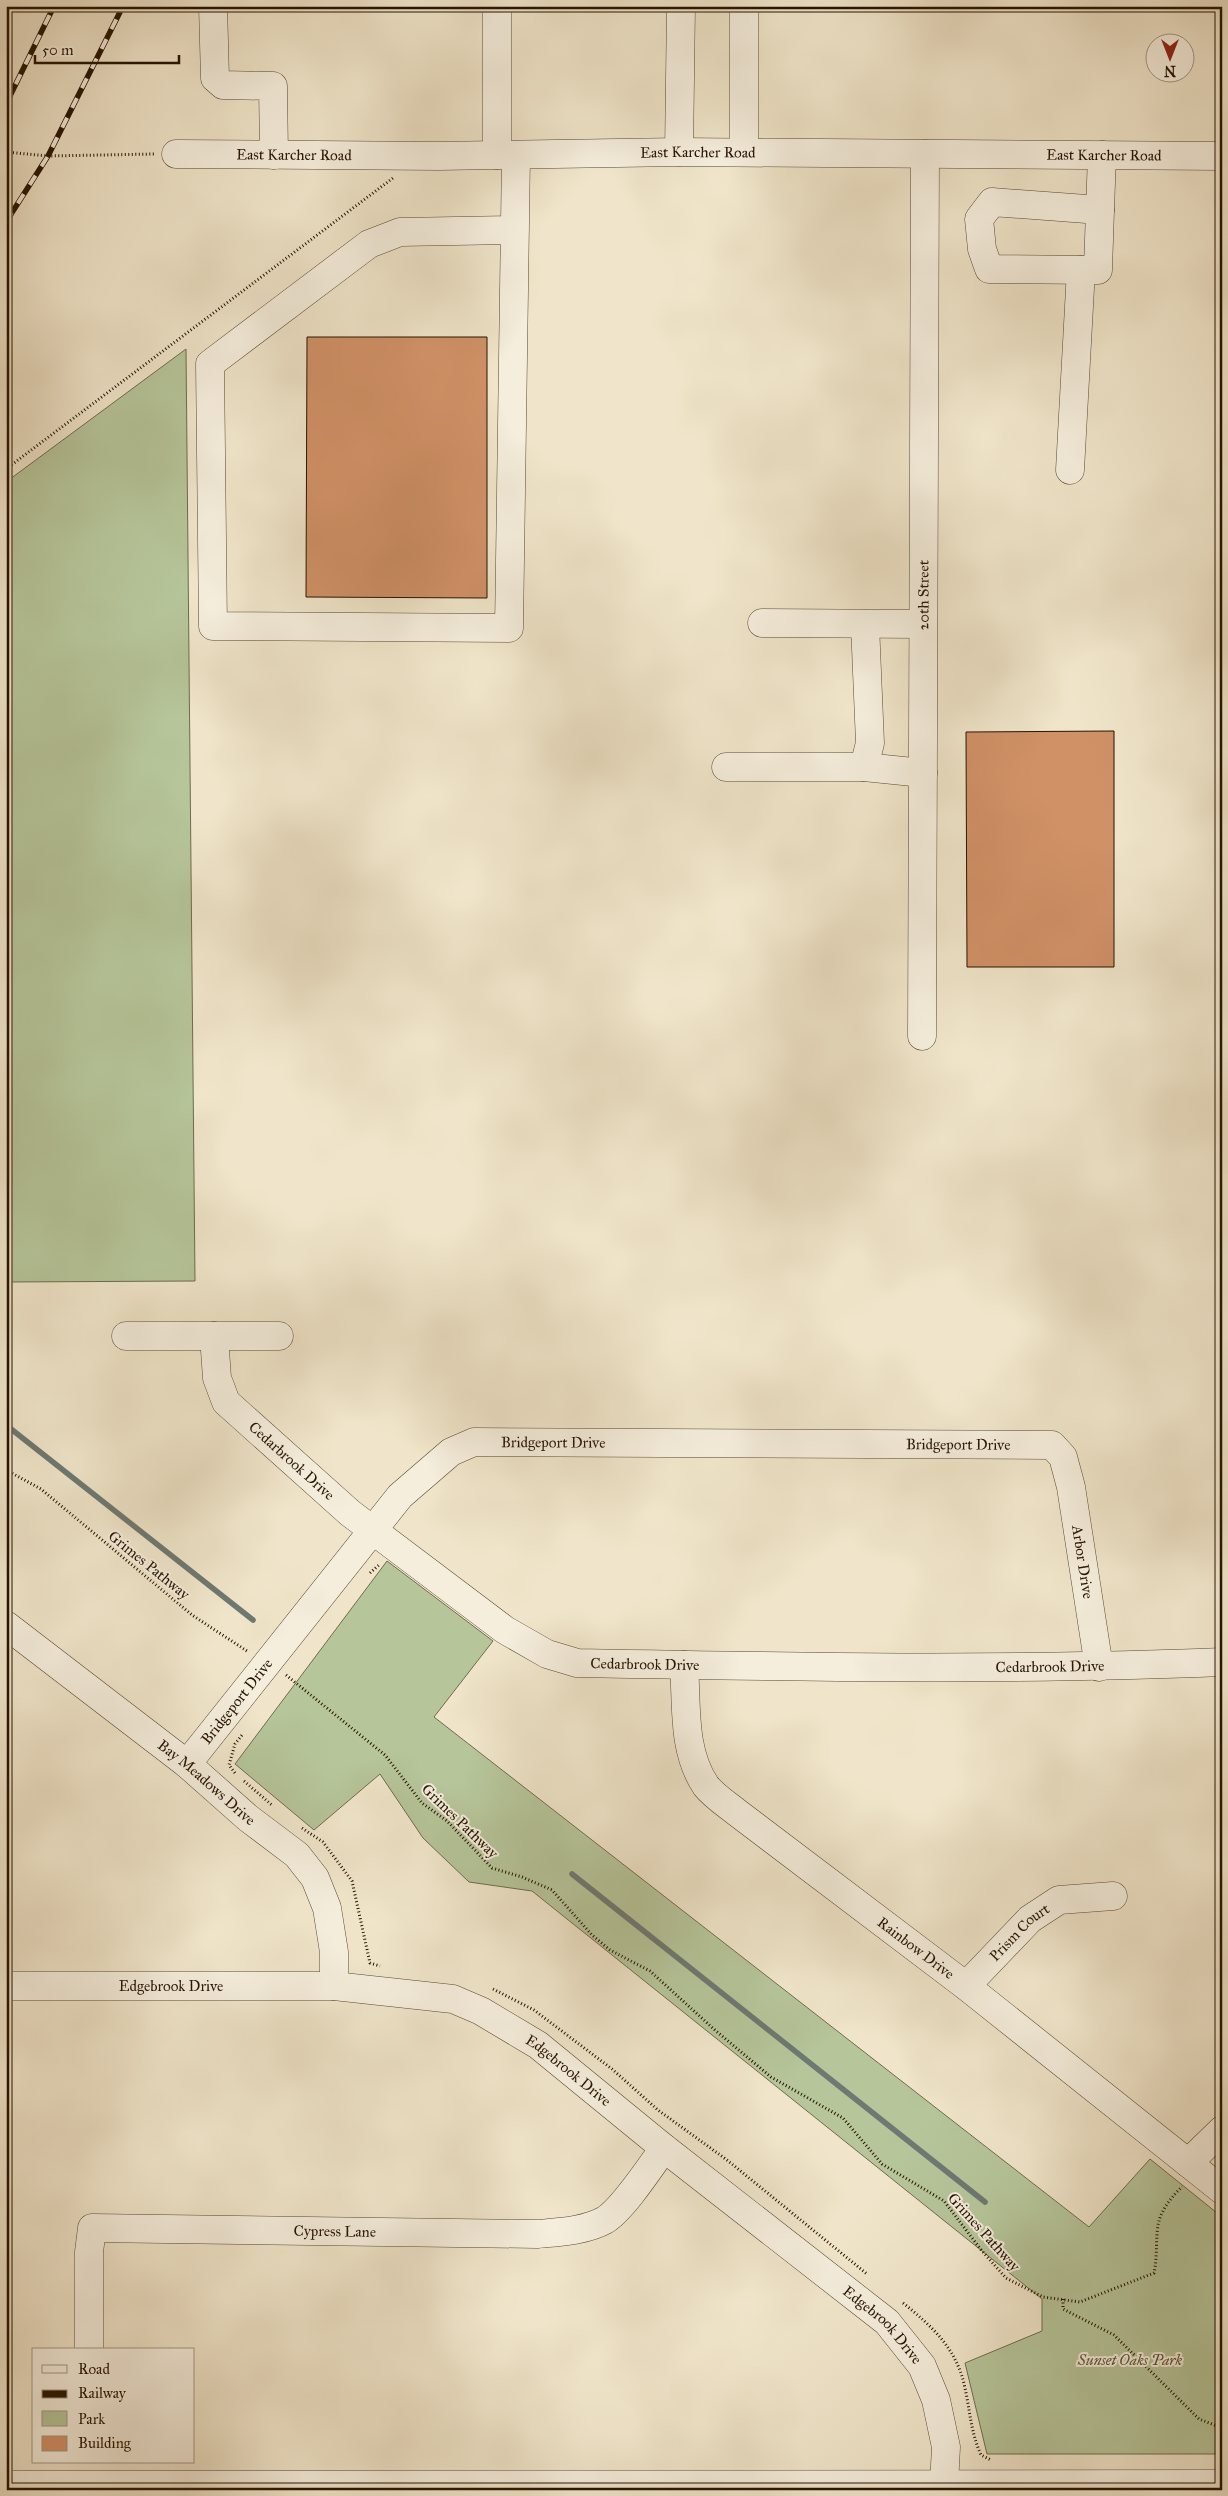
<svg xmlns="http://www.w3.org/2000/svg" width="1228" height="2496" font-family="'IM FELL Great Primer',serif">
  <rect width="100%" height="100%" fill="#f0e5ca"/>
  <filter id="stains"><feTurbulence type="fractalNoise" baseFrequency=".004" numOctaves="4"/><feColorMatrix values="0 0 0 0 .2 0 0 0 0 .09 0 0 0 0 .02 0 0 0 .5 -.17"/></filter>
  <radialGradient id="worn" r=".72"><stop offset=".6" stop-color="#630" stop-opacity="0"/><stop offset="1" stop-color="#630" stop-opacity=".3"/></radialGradient>
  <path fill="#b6c59a" stroke="#6e6c4d" d="M186 349 195 1281 6 1282V482Z
    M387 1561 493 1641 434 1717 1089 2227 1150 2159 1222 2217V2454H987L965 2363 1042 2331V2299L532 1891 469 1882 423 1838 380 1774 314 1830 235 1764Z"/>
  <g fill="none" stroke-linecap="round" stroke-linejoin="round">
    <path stroke="#6d7972" stroke-width="5.5" d="M6 1425 253 1620
      M572 1874 985 2202"/>
  </g>
  <path fill="#d19167" stroke="#251300" d="M307 337H487V598L306 597Z
    M1114 731V967H967L966 732Z"/>
  <g fill="none" stroke-linecap="round" stroke-linejoin="round">
    <defs>
      <g id="minor">
        <path d="M213 6 215 78 223 85 273 86 274 155"/>
        <path d="M744 6V152"/>
        <path d="M679 152 681 6"/>
        <path id="s1" d="M176 154 439 156 679 152 1222 156"/>
        <path d="M497 155V6"/>
        <path d="M992 202 1100 210 1098 270 989 269 982 249 979 219Z"/>
        <path d="M1100 210 1102 155"/>
        <path d="M515 230 400 232 369 244 210 364 213 626 509 628 516 155"/>
        <path d="M1070 470 1081 270"/>
        <path d="M762 623 923 624"/>
        <path d="M726 767H864L870 743 865 624"/>
        <path d="M864 767 923 773"/>
        <path id="s2" d="M922 1036 925 154"/>
        <path d="M126 1336H279"/>
        <path id="s3" d="M214 1336 217 1378 226 1402 350 1513 505 1630 547 1654 577 1663C792 1667 1007 1671 1222 1662"/>
        <path id="s4" d="M6 1625 187 1764 248 1818 297 1855 315 1878 327 1908 334 1952V1986"/>
        <path id="s5" d="M684 1665C687 1705 682 1751 706 1786 713 1795 726 1804 735 1811L966 1986 1222 2190"/>
        <path id="s6" d="M187 1764 400 1496 451 1452 474 1442 1052 1445 1063 1457 1071 1487 1099 1667"/>
        <path id="s7" d="M6 1986H334L453 1999 481 2011 538 2045 664 2148 887 2322 922 2366 936 2400 946 2447 944 2484"/>
        <path id="s8" d="M966 1986 1030 1919 1059 1900 1113 1896"/>
        <path d="M1188 2163 1222 2130"/>
        <path id="s9" d="M89 2350V2252L92 2228 537 2234C559 2232 585 2231 605 2220 623 2209 651 2166 664 2148"/>
        <path d="M6 2485 1222 2484"/>
      </g>
    </defs>
    <use href="#minor" stroke="#584832" stroke-width="29"/>
    <path stroke="#251300" stroke-width="3" stroke-dasharray="1 2.5" stroke-linecap="butt" d="M6 152 48 156 155 154
      M6 469 393 178
      M6 1470 41 1489 192 1615 247 1651
      M370 1573 380 1564
      M286 1675 385 1755 422 1803 447 1821 492 1868 522 1877 552 1890 592 1935 610 1950 650 1971 716 2031 771 2077 843 2118 882 2164 944 2201 982 2251 1006 2278 1043 2297 1080 2302 1154 2273C1158 2255 1155 2236 1159 2221 1162 2209 1173 2195 1182 2187
      M235 1773 229 1765 235 1744 242 1735
      M244 1781 273 1806
      M302 1828 323 1842 352 1881 370 1963 380 1966
      M493 1989 534 2010 612 2069 658 2110 727 2160 867 2274
      M1063 2299V2309L1114 2335 1199 2419 1222 2428
      M903 2303C933 2327 957 2349 965 2388 970 2411 971 2433 981 2455L991 2460"/>
    <use href="#minor" stroke="#f5eedd" stroke-width="28"/>
    <defs>
      <path id="rail" d="M6 104 54 6
        M6 222 48 156 123 6"/>
    </defs>
    <use href="#rail" stroke="#251300" stroke-width="5.5"/>
    <use href="#rail" stroke="#f5eedd" stroke-width="4" stroke-dasharray="11" stroke-linecap="butt"/>
  </g>
  <g text-anchor="middle" dominant-baseline="central" stroke-width="4" stroke-linejoin="round" paint-order="stroke">
    <g font-size="15" fill="#251300" stroke="#f5eedd">
      <text stroke="none"><textPath href="#s1" startOffset="522">East Karcher Road</textPath></text>
      <text stroke="none"><textPath href="#s1" startOffset="118">East Karcher Road</textPath></text>
      <text stroke="none"><textPath href="#s1" startOffset="928">East Karcher Road</textPath></text>
      <text stroke="none"><textPath href="#s2" startOffset="441">20th Street</textPath></text>
      <text stroke="none"><textPath href="#s6" startOffset="514">Bridgeport Drive</textPath></text>
      <text stroke="none"><textPath href="#s6" startOffset="919">Bridgeport Drive</textPath></text>
      <text stroke="none"><textPath href="#s3" startOffset="156">Cedarbrook Drive</textPath></text>
      <text stroke="none"><textPath href="#s6" startOffset="1136">Arbor Drive</textPath></text>
      <text transform="translate(149 1565) rotate(39)">Grimes Pathway</text>
      <text stroke="none"><textPath href="#s3" startOffset="576">Cedarbrook Drive</textPath></text>
      <text stroke="none"><textPath href="#s3" startOffset="981">Cedarbrook Drive</textPath></text>
      <text stroke="none"><textPath href="#s6" startOffset="80">Bridgeport Drive</textPath></text>
      <text stroke="none"><textPath href="#s4" startOffset="255">Bay Meadows Drive</textPath></text>
      <text transform="translate(460 1821) rotate(44)">Grimes Pathway</text>
      <text stroke="none"><textPath href="#s8" startOffset="76">Prism Court</textPath></text>
      <text stroke="none"><textPath href="#s5" startOffset="390">Rainbow Drive</textPath></text>
      <text stroke="none"><textPath href="#s7" startOffset="165">Edgebrook Drive</textPath></text>
      <text stroke="none"><textPath href="#s7" startOffset="584">Edgebrook Drive</textPath></text>
      <text stroke="none"><textPath href="#s9" startOffset="365">Cypress Lane</textPath></text>
      <text transform="translate(984 2232) rotate(48)">Grimes Pathway</text>
      <text stroke="none"><textPath href="#s7" startOffset="989">Edgebrook Drive</textPath></text>
    </g>
    <g font-size="15" font-style="italic" fill="#585136" stroke="#f5eedd">
      <text x="1130" y="2360">Sunset Oaks Park</text>
    </g>
  </g>
  <rect width="1228" height="2496" fill="none" stroke="#f0e5ca" stroke-width="25"/>
  <rect x="8" y="8" width="1213" height="2481" fill="none" stroke="#251300" stroke-width="2.5"/>
  <rect x="12" y="12" width="1203" height="2471" fill="none" stroke="#251300"/>
  <rect x="32" y="2348" width="162" height="115" fill="#f5eedd" stroke="#a29685"/>
  <rect x="42" y="2365" width="25" height="8" fill="#f5eedd" stroke="#a29685"/>
  <text x="78" y="2374" font-size="15" fill="#251300">Road</text>
  <rect x="42" y="2390" width="25" height="8" fill="#251300" stroke="#a29685"/>
  <text x="78" y="2398" font-size="15" fill="#251300">Railway</text>
  <rect x="42" y="2411" width="25" height="15" fill="#b6c59a" stroke="#a29685"/>
  <text x="78" y="2424" font-size="15" fill="#251300">Park</text>
  <rect x="42" y="2436" width="25" height="15" fill="#d19167" stroke="#a29685"/>
  <text x="78" y="2448" font-size="15" fill="#251300">Building</text>
  <g transform="translate(1170 58) rotate(180)"><circle r="24" fill="#f5eedd" stroke="#a29685"/>
  <path d="M0-4L9 19L0 12L-9 19Z" fill="#8f2418"/>
  <text y="-8" font-size="14" font-weight="bold" text-anchor="middle" fill="#251300">N</text>
  </g>
  <path d="M35 55v8h144v-8" fill="none" stroke="#251300" stroke-width="2.5"/>
  <text x="42" y="55" font-size="15" fill="#251300" stroke="#f5eedd" stroke-width="4" paint-order="stroke">50 m</text>
  <rect width="100%" height="100%" filter="url(#stains)"/>
  <rect width="100%" height="100%" fill="url(#worn)"/>
</svg>
